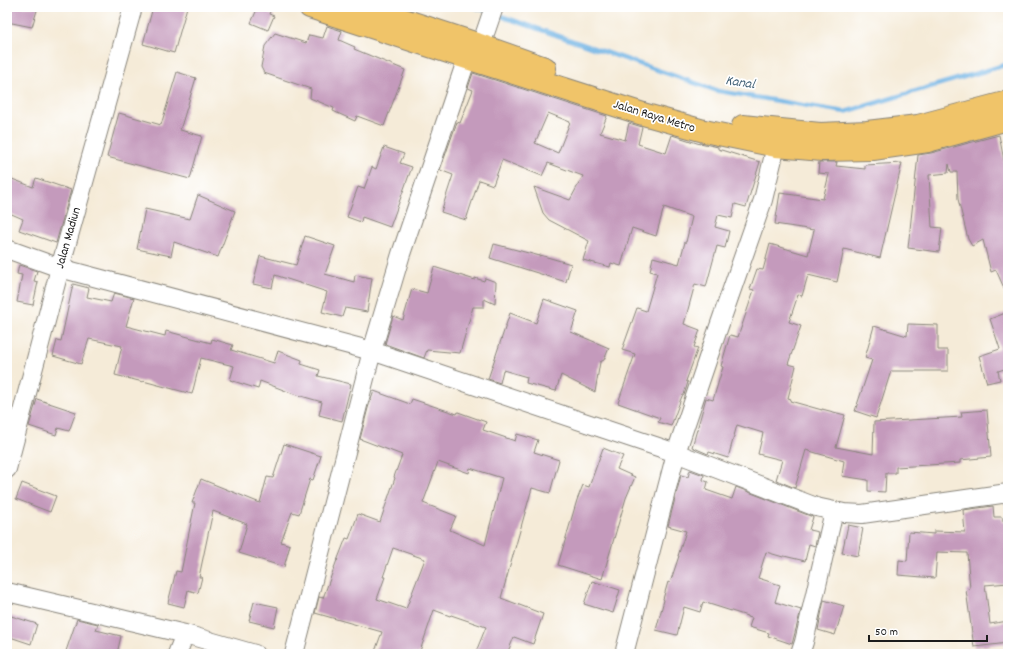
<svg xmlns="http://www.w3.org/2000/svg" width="1015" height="661" font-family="Dekko,sans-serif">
  <rect width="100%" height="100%" fill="#fff"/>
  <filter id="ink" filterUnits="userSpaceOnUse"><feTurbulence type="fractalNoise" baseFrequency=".025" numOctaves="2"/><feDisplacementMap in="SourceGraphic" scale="8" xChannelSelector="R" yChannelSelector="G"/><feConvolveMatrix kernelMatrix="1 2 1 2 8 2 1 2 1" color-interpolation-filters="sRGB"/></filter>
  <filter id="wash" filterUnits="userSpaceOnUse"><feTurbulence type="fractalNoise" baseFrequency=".012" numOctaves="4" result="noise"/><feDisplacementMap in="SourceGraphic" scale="16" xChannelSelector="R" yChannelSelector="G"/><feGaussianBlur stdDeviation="0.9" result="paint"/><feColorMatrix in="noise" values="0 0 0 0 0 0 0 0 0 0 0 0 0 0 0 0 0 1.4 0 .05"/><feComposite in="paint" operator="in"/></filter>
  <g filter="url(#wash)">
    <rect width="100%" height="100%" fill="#f5ebd8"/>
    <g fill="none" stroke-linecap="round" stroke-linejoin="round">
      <path stroke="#6eb2e3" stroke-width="4.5" d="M475 7 488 11
        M495 14 718 91 845 112 1008 64"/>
    </g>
    <g id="blocks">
      <path fill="#c49abc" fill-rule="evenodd" d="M7 7H38L32 27 7 22Z
        M153 7H187L174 53 143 44Z
        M258 7H272L269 14 274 16 268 30 251 23Z
        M327 26 342 31 339 40 355 47 354 49 405 70 384 126 357 116 355 121 333 111 334 108 310 98 311 89 264 73 261 67 265 46 275 33 306 43 309 35 323 38Z
        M177 72 196 78 180 130 202 136 190 179 107 157 119 113 161 125Z
        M473 73 607 116 600 133 625 140 629 123 642 127 638 144 666 153 672 135 700 144V143L718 147V149L760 162 746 207 735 204 732 218 718 215 715 227 729 231 725 248 717 246 706 287 695 284 684 324 700 330 694 347 698 348 686 381 688 382 684 395 682 396 671 426 658 422 660 418 618 403 635 354 622 350 637 308 646 311 657 273 650 271 653 257 679 264 685 242H686L692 217 664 207 656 236 632 228 621 266 611 263 610 267 583 260 589 241 549 220 543 213 534 187 570 200 583 176 548 163 542 176 502 160 493 185 479 180 466 220 441 212 453 175 440 170 457 122 460 123 473 90 468 88ZM548 113 570 122 558 153 535 143Z
        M999 135 1008 181V297L996 270 991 272 983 240 972 246 968 239 958 199 957 172H951L949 164 948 173 929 175 932 227 942 228 939 252 908 248 918 155 931 153Z
        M384 147 404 154 400 163 412 167 390 227 362 217 361 222 347 217 358 187 364 189 372 167 376 169Z
        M819 162H837L836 166 865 169V165L902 163 880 258 844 249 837 282 808 275 802 296 798 295 789 322 801 326 788 364 796 366 788 398 791 399 790 401 822 410V409L845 415 836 447 873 454 874 422 962 417 961 412 987 410 991 457 960 460V463L896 467V473H886L885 492 868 491V480L842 476 844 461 806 450 795 488 776 480 782 460 758 454 763 433 737 425 728 458 709 452 708 454 692 447 706 398 713 400 723 367 721 366 730 335 738 337 754 290 750 289 757 269 763 270 770 244 808 255 814 230 775 224 780 193 823 199 829 174 818 173Z
        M7 177 33 187 36 178 71 190 56 243 19 230 23 219 7 212Z
        M198 195 235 211 218 257 174 242 171 256 137 249 145 209 190 219Z
        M305 236 335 246 325 274 354 282 355 275 372 278 367 312 345 308 342 317 322 312 327 292 275 275 272 288 253 284 260 256 296 265Z
        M494 244 540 256V255L571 264 566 282 490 258Z
        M19 265 37 271 34 281 38 282 33 305 17 302 22 275 17 274Z
        M434 267 475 280V278L484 281 485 278 496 282 495 304 484 299V307H473L460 353 427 350 424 358 385 344 393 316 403 320 412 289 427 293Z
        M73 284 89 288 87 297 111 302 114 293 134 298 126 326 165 336 166 331 211 343 212 339 233 345 231 350 274 363 278 351 302 360 301 364 320 370 318 376 351 384 342 421 319 415 322 402 294 394 260 381 258 389 230 380 234 366 201 358 192 394 143 381V382L115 375 122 346 89 339 81 364 53 356 57 340 61 341Z
        M544 299 578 311 571 332 609 348 604 360 600 362 595 392 561 375 556 391 526 383 527 377 503 370 500 383 488 379 510 313 536 323Z
        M1008 312V368L998 371 1000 380 987 383 979 356 1000 349 990 319Z
        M908 324 938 325V350H948V371H891L876 418 855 411 872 360 865 358 874 326 907 336Z
        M374 391 410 404 412 399 457 414 458 412 486 422 483 430 515 441 517 434 538 440 534 452 559 460 550 493 532 488 501 598 543 614 533 644 514 637 507 654H475L486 627 451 615 450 616 434 610 419 654H374L382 632 315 613 319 597 323 598 337 560V561L346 538 349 539 358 514 380 522 395 478 394 477 402 455 360 439 368 408ZM438 462 469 473 470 468 502 478 485 545 450 530 456 516 423 503ZM393 548 425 559 406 609 377 599 385 577H383Z
        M37 399 76 412 69 431 58 428 56 435 29 426Z
        M284 444 321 456 313 480 310 479 299 514 292 512 281 542 290 545 284 567 239 553 247 524 213 511 199 577H202L198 593 188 590 184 607 168 603 176 571 181 572 195 503H192L201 479 260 503 267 477 273 478Z
        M603 448 623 456 617 469 635 477 626 498 602 579 558 565 577 500 583 485 589 487Z
        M690 470 704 475 703 480 708 482 706 490 732 499 736 487 813 517 809 530 818 532 815 546 809 544 805 561 784 556 783 557 766 552 758 578 780 585 775 602 801 610 792 644 768 636 769 633 749 627 752 618 747 617V616L703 602 700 612 684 607 677 635 656 630 664 600 663 599 668 582 670 583 679 556H678L686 531 668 526 681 475 688 477Z
        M22 483 56 496 50 512 16 499Z
        M993 506 994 517H1002L1003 522H1008V583L985 585 990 624 1008 621V643L974 647 966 590 970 589 967 553 937 552 935 578 898 575 899 560 907 561 909 532 934 534V531L965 532 963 510Z
        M848 525 863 528 858 556 842 553Z
        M592 581 620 590 613 613 584 604Z
        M824 600 844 606 835 635 818 630Z
        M254 602 278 607 274 627 249 621Z
        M11 616 37 624 31 644 7 636V628Z
        M77 619 98 624 96 630 121 636 117 654H65Z"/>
    </g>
  </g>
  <g filter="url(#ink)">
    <use href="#blocks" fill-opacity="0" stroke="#88847a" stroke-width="1"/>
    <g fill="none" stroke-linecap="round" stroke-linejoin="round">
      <defs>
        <path id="minor" d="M481 45 494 7
          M7 249 60 268 372 351 676 453 816 507 844 513 862 514 1008 493
          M7 469 60 268 133 7
          M7 592 185 634 255 654
          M177 654 185 634
          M294 654 372 351 401 254 467 58
          M624 654 676 453 708 358 763 200 776 146
          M800 654 804 642 834 511"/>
        <path id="trunk" d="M310 7 467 58 643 114 704 131 776 146 823 150 873 149 928 141 1008 119
          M364 7 477 44 545 68
          M743 126 820 134 867 132 918 126 1008 102"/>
      </defs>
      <use href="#minor" stroke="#88847a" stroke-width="20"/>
      <use href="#trunk" stroke="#88847a" stroke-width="24"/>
      <use href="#minor" stroke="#fff" stroke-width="18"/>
      <use href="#trunk" stroke="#f0c469" stroke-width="22"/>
    </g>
  </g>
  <g text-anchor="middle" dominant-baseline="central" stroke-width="3.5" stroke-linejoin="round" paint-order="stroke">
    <g font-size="13" fill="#1c1c1c" stroke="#fff">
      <text transform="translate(654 117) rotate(17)">Jalan Raya Metro</text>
      <text transform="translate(69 238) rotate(-74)">Jalan Madiun</text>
    </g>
    <g font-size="14" font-style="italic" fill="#416076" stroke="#fff">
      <text transform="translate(740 83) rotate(9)">Kanal</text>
    </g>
  </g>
  <rect width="1015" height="661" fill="none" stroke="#fff" stroke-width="24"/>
  <path d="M869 635v6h118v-6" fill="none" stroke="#1c1c1c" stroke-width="2"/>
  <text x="875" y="635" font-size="12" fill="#1c1c1c" stroke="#ffffff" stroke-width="3" paint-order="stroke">50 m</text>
</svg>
